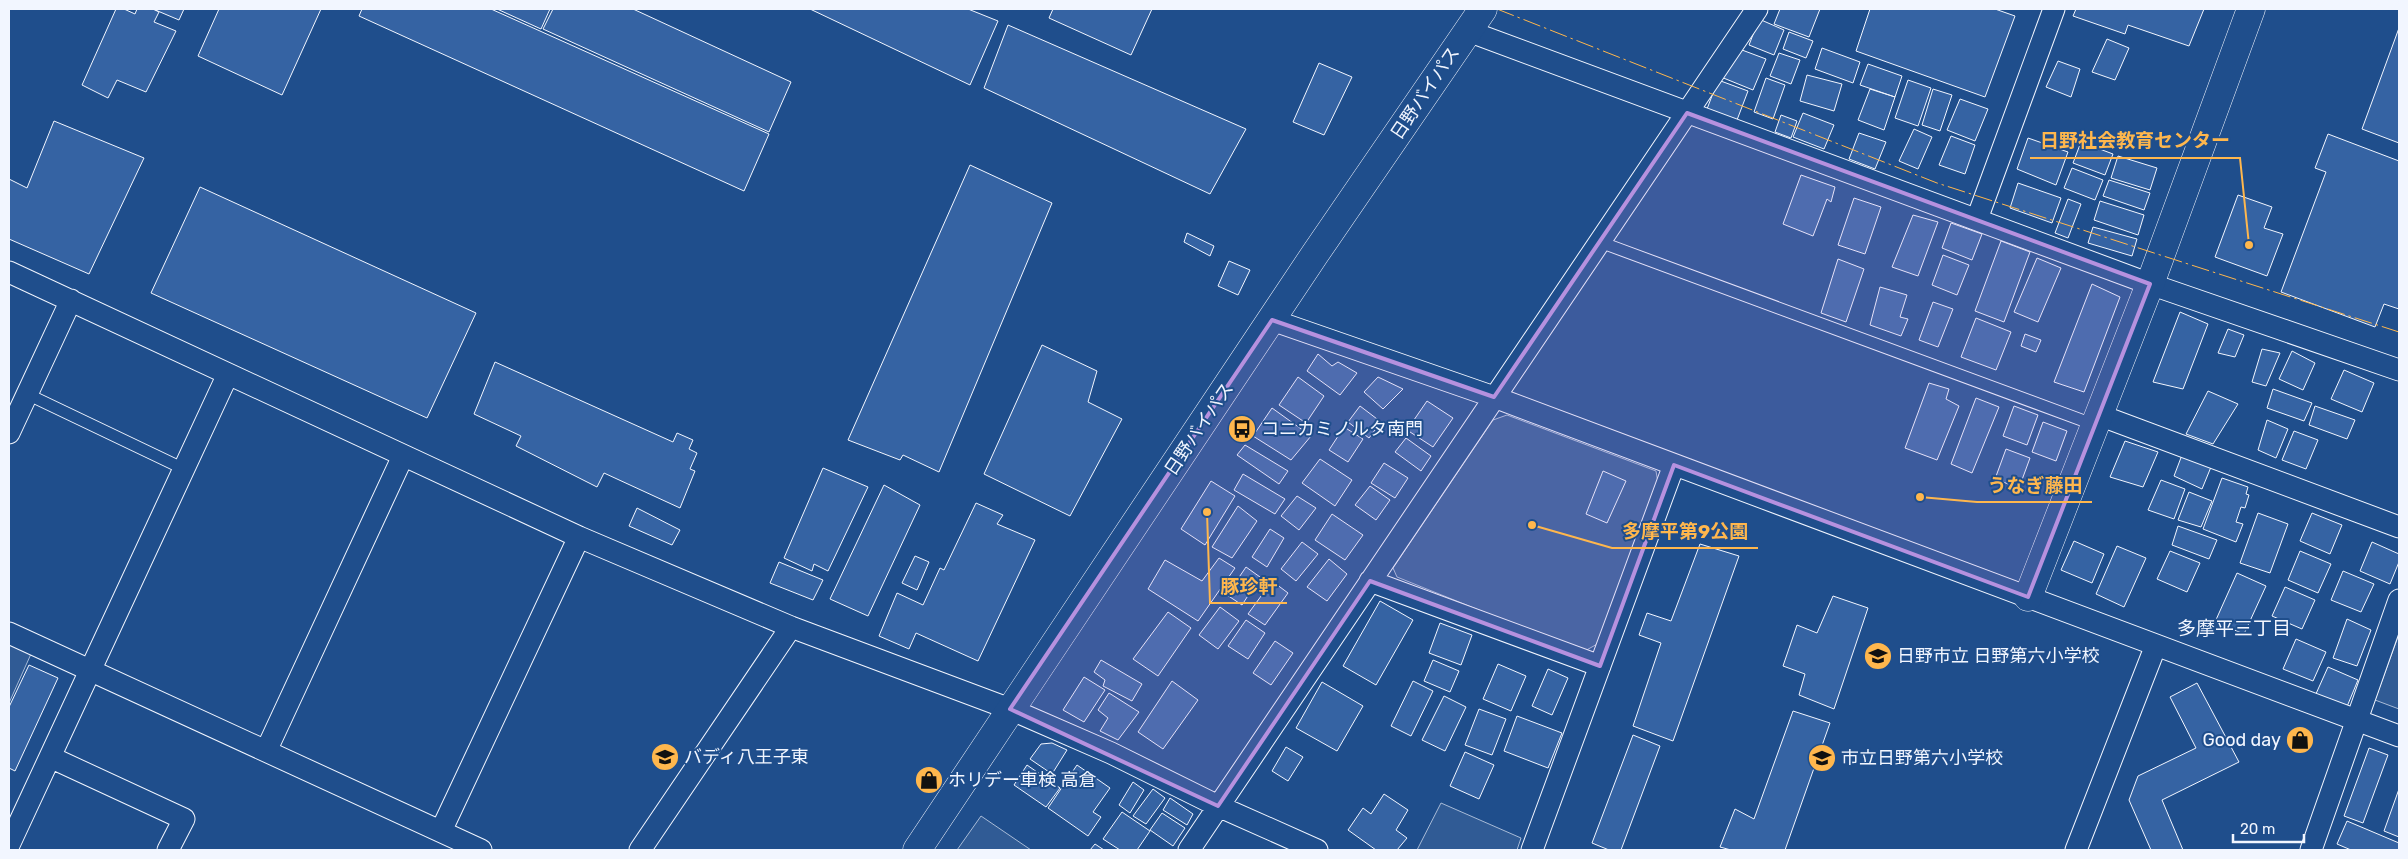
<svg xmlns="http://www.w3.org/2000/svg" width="2408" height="859" font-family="Rubik,'Noto Sans JP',sans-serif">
  <rect width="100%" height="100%" fill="#1f4e8c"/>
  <path fill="#305b95" stroke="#a8bbd7" d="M1507 415 1656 471 1658 483 1599 643 1583 652 1397 577 1393 568 1493 420Z
    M9 633 35 645 9 703Z
    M2399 634V709L2375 700Z
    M1441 803 1521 838 1517 850H1417Z
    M981 816 1031 850H957Z"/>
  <path fill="#3563a3" stroke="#f2f6ff" d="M116 9H124L135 14 137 9H153L159 12 154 22 176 31 146 92 117 80 108 98 82 85Z
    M153 9H184L179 20Z
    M219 9H321L282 95 198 56Z
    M362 9H491L769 134 744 191 359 16Z
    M497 9H550L541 29Z
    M553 9H633L791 82 769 132 543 29Z
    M810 9H968L998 21 970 85Z
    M1053 9H1152L1131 55 1049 18Z
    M1780 9H1820L1809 37 1774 24Z
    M1870 9H1995L2015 16 1985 97 1856 51Z
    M2076 9H2204L2189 46 2128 25 2125 34 2073 16Z
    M1759 19 1784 30 1774 55 1749 45Z
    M1008 25 1246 129 1210 194 984 88Z
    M2399 28V143L2362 129Z
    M1789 32 1813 41 1806 58 1783 49Z
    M2107 39 2129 48 2115 80 2092 72Z
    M1822 48 1860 62 1853 83 1815 69Z
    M1742 50 1766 59 1753 90 1721 77Z
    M1779 53 1800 60 1791 84 1770 76Z
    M2058 61 2080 69 2071 97 2046 87Z
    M1319 63 1352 77 1324 135 1293 122Z
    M1868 64 1902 76 1895 97 1860 85Z
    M1807 75 1842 84 1834 111 1800 101Z
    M1766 78 1785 85 1773 119 1754 112Z
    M1718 80 1748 91 1737 120 1707 109Z
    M1908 80 1931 88 1918 126 1895 118Z
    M1870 89 1895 97 1884 130 1858 120Z
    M1933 89 1952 95 1940 131 1922 125Z
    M1960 99 1988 109 1975 141 1947 130Z
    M1803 113 1834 125 1824 149 1793 137Z
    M1781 115 1797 121 1791 138 1775 132Z
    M54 121 144 158 89 274 9 239V179L27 188Z
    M1914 129 1932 137 1918 169 1899 161Z
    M1859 133 1886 142 1875 169 1849 159Z
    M2328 134 2399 161V309L2384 304 2375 327 2281 292 2326 172 2315 168Z
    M1951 136 1975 145 1965 174 1939 165Z
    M2028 138 2068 152 2056 185 2017 169Z
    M2081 142 2113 154 2105 175 2073 163Z
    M2118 156 2157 168 2150 190 2111 178Z
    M970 165 1052 203 939 472 903 455 900 460 848 440Z
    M2072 168 2103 180 2095 200 2064 188Z
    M1801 175 1835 187 1831 202 1827 199 1813 236 1783 224Z
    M2109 180 2150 193 2144 210 2103 196Z
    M2018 183 2061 198 2052 223 2010 208Z
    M200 187 476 313 427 418 151 293Z
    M2238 195 2272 207 2264 228 2283 234 2267 276 2215 257Z
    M1854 198 1881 207 1865 254 1838 245Z
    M2068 199 2081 204 2068 238 2055 233Z
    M2100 201 2144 215 2138 235 2094 220Z
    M1913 215 1938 222 1918 276 1892 267Z
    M1951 223 1982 234 1972 260 1942 248Z
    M2093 227 2137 239 2132 256 2088 243Z
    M1187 233 1214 246 1210 256 1184 242Z
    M2001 241 2030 252 2004 322 1975 311Z
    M1943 255 1969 265 1957 295 1932 285Z
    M2037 258 2061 268 2038 322 2014 312Z
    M1838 259 1864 269 1846 322 1821 313Z
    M1229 261 1250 270 1238 295 1218 286Z
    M2092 284 2120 297 2084 392 2054 382Z
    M1880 287 1907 295 1900 317 1908 319 1901 336 1870 325Z
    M1933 302 1953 309 1938 347 1919 340Z
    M2180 312 2208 324 2183 389 2153 382Z
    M1976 318 2011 332 1996 370 1961 357Z
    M2228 329 2244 335 2235 357 2218 353Z
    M2025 334 2041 340 2036 352 2021 346Z
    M1042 345 1097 371 1088 402 1122 419 1070 516 984 474Z
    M2262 349 2280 353 2266 386 2252 382Z
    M2292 351 2315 363 2303 390 2279 379Z
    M1318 354 1332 366 1338 362 1357 373 1340 395 1307 371Z
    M495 362 673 442 677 433 693 440 689 449 697 453 690 469 695 471 680 508 604 473 597 487 516 446 521 436 474 414Z
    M2344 370 2374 383 2362 412 2331 399Z
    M1298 377 1324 396 1306 423 1279 405Z
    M1378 377 1403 389 1383 409 1364 392Z
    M1929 383 1949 389 1946 399 1959 406 1937 460 1905 448Z
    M2273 389 2312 403 2304 421 2267 408Z
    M2208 391 2238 404 2213 444 2186 434Z
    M1976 398 1999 407 1972 473 1951 464Z
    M1427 401 1453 418 1433 447 1407 430Z
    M1360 406 1381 422 1369 438 1348 422Z
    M2014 406 2038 415 2027 445 2003 436Z
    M2315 406 2355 420 2347 439 2309 425Z
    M1272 408 1311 436 1291 460 1253 436Z
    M2267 420 2288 429 2276 458 2258 450Z
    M2043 422 2067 431 2056 461 2032 452Z
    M1344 427 1363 439 1348 462 1329 450Z
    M2294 431 2318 440 2306 469 2282 460Z
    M1406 438 1431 456 1421 471 1395 452Z
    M2125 441 2158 452 2143 487 2110 477Z
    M1245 445 1288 471 1279 484 1237 455Z
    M2006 449 2030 458 2019 488 1995 479Z
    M2182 455 2211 467 2202 489 2174 476Z
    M1320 459 1352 480 1335 506 1302 483Z
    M1384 463 1408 478 1395 498 1371 483Z
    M823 468 868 487 828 571 814 564 812 571 784 558Z
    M1603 471 1626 481 1607 523 1586 514Z
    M1243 474 1285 499 1275 514 1234 490Z
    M2222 478 2248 487 2246 494 2249 495 2245 508 2241 507 2236 522 2243 524 2236 542 2203 529Z
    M2161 480 2185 489 2174 519 2148 510Z
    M1211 481 1235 496 1205 545 1181 529Z
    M884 485 920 505 868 616 830 599Z
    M1370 486 1390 500 1376 520 1355 505Z
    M2189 492 2212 501 2201 527 2178 520Z
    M1297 496 1316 508 1299 530 1281 516Z
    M976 503 1003 515 997 524 1035 540 978 661 916 633 909 649 879 636 897 593 923 605 940 568 944 570Z
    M1238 506 1257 521 1232 558 1212 547Z
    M637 508 680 530 672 545 629 526Z
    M2258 513 2288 524 2270 573 2240 563Z
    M2312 513 2342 525 2330 554 2300 541Z
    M1332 514 1363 535 1345 560 1315 540Z
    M2178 526 2217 540 2209 559 2172 545Z
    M1270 529 1284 538 1267 567 1252 557Z
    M2074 541 2104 554 2092 583 2061 570Z
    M1302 542 1318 554 1296 581 1281 569Z
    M2372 542 2399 554V562L2390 584 2360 571Z
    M1700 544 1739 556 1673 741 1633 726 1661 643 1639 635 1647 613 1671 621Z
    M2117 546 2146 558 2124 607 2096 594Z
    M2170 551 2200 563 2187 592 2157 579Z
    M2300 551 2331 564 2318 593 2288 580Z
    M915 556 929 562 917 590 902 583Z
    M1219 558 1235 568 1198 621 1148 589 1165 560 1202 581Z
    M1329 559 1347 574 1327 601 1307 587Z
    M779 562 823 580 813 600 770 583Z
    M1246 567 1260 577 1242 605 1227 595Z
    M2343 571 2374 584 2361 612 2331 600Z
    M2237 573 2266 586 2244 634 2215 622Z
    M1272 581 1288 593 1265 625 1248 614Z
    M2285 587 2315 600 2302 629 2272 616Z
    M1833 596 1868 608 1834 709 1799 695 1805 674 1783 666 1797 625 1817 633Z
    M1380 601 1413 620 1376 685 1343 666Z
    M1220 607 1239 621 1218 649 1199 635Z
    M1168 612 1191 628 1158 676 1133 659Z
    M2347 619 2371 630 2357 666 2333 658Z
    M1246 620 1265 633 1248 659 1228 646Z
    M1440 623 1472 635 1461 665 1429 653Z
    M2296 639 2326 652 2313 681 2283 669Z
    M1275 641 1293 653 1271 685 1253 673Z
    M1101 660 1142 684 1132 701 1103 686 1105 680 1094 672Z
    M1433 660 1459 671 1450 692 1424 681Z
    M1498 664 1526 676 1511 711 1483 699Z
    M29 665 58 678 15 771 9 768V707Z
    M2328 667 2358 680 2346 709 2315 696Z
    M1548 669 1568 678 1552 715 1532 706Z
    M1084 677 1105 690 1084 722 1063 710Z
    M1172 681 1198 700 1163 749 1138 732Z
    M1413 681 1433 691 1411 736 1391 726Z
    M1322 682 1363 706 1337 751 1296 728Z
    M2197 683 2239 762 2162 800 2183 850H2151L2129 800 2138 776 2196 748 2170 697Z
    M1109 693 1139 712 1118 740 1100 731 1108 718 1098 710Z
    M1444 696 1466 707 1445 751 1422 740Z
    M1479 709 1506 719 1492 755 1465 745Z
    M1793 711 1830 723 1785 850H1731L1720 847 1735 809 1754 819Z
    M1517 716 1562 733 1548 768 1504 751Z
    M1633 735 1660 746 1621 850H1609L1592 843Z
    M1052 743 1067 750 1052 774 1030 759 1041 744Z
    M1286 747 1303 757 1288 781 1272 771Z
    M2369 748 2388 755 2363 823 2344 816Z
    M1465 752 1494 765 1479 799 1450 786Z
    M1027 765 1060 788 1046 807 1014 785Z
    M1077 765 1110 788 1093 812 1101 817 1088 836 1048 808Z
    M1133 782 1144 790 1130 813 1119 805Z
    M1153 789 1165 798 1146 824 1133 816Z
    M2399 789V837L2384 831Z
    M1384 794 1408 810 1396 830 1407 838 1397 850H1376L1348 830 1363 808 1371 814Z
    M1170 798 1193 814 1187 825 1163 810Z
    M1122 812 1150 831 1137 850H1120L1103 839Z
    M1162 813 1185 828 1173 846 1150 830Z
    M2347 821 2399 843V850H2351L2337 844Z
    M1095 844 1104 850H1090Z"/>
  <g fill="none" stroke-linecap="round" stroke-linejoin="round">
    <defs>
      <path id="lane" d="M1600 242 2095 425
        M27 394 184 469"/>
      <path id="street" d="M1468 31 2150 284 2399 370
        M1977 219 2054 9
        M9 272 579 537 791 627 1010 709 1111 753 1218 806 1317 850
        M1272 320 1494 397 2399 736
        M2099 415 2399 527
        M9 433 71 300
        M1370 581 1600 666
        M9 633 481 850
        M266 751 403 456
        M50 757 184 819 168 850
        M441 831 579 537
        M9 845 228 374
        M640 850 791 627
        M1189 850 1757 9
        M1532 850 1674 465
        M2076 850 2156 645
        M2311 850 2399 600"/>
      <path id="secondary" d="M2028 597 2150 284 2251 9"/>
      <path id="highway" d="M917 850 1315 254 1483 9"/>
    </defs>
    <use href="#lane" stroke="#f2f6ff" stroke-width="13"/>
    <use href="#street" stroke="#f2f6ff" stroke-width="23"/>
    <use href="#secondary" stroke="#f2f6ff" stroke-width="29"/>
    <use href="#highway" stroke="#f2f6ff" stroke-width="29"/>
    <use href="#lane" stroke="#1f4e8c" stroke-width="11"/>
    <use href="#street" stroke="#1f4e8c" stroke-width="21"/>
    <use href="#secondary" stroke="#1f4e8c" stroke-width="28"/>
    <use href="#highway" stroke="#1f4e8c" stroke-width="28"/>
    <path stroke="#ffb74d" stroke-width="1" stroke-dasharray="18 4 2.5 4" stroke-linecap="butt" d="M1497 9 1937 183 2399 332"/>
  </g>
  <path fill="#b691df" fill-opacity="0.2" stroke="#b691df" stroke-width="4" stroke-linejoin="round" d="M1687 113 2150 284 2028 597 1674 465 1600 666 1370 581 1218 806 1010 709 1272 320 1494 397Z"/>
  <defs>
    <symbol id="bus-disc" viewBox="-11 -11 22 22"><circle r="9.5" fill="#ffb74d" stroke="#1f4e8c"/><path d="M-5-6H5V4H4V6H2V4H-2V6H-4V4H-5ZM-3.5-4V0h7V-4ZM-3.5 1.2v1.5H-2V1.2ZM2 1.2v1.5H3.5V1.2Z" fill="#111"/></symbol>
    <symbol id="school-disc" viewBox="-11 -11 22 22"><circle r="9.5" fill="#ffb74d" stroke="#1f4e8c"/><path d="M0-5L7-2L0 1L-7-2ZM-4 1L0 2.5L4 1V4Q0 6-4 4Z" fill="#111"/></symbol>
    <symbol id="shop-disc" viewBox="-11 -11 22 22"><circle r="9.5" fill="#ffb74d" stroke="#1f4e8c"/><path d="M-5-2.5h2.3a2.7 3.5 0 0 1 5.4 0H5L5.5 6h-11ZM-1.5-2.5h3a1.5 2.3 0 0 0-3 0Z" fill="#111"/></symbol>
  </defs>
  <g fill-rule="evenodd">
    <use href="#bus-disc" x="1226" y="413" width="32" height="32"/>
    <use href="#school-disc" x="1862" y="640" width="32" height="32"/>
    <use href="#shop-disc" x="2284" y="724" width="32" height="32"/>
    <use href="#school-disc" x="649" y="741" width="32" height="32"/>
    <use href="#school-disc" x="1806" y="742" width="32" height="32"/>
    <use href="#shop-disc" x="913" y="764" width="32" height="32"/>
  </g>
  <g text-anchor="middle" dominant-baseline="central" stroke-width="4" stroke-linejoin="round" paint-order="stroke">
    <g font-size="18" fill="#f2f6ff" stroke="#1f4e8c">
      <text transform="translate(1425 93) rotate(-56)">日野バイパス</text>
      <text transform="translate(1199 429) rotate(-56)">日野バイパス</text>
    </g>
    <g font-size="18" fill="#f2f6ff" stroke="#1f4e8c" text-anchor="start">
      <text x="1261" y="429">コニカミノルタ南門</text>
      <text x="1897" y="656">日野市立 日野第六小学校</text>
      <text x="2281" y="740" text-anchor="end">Good day</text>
      <text x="684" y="757">バディ八王子東</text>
      <text x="1841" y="758">市立日野第六小学校</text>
      <text x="948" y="780">ホリデー車検 高倉</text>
    </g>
    <g font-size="19" fill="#f2f6ff" stroke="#1f4e8c">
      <text x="2234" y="628">多摩平三丁目</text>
    </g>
  </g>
  <path fill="none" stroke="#ffb74d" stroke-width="2" d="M2249 245L2240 158H2030M1920 497L1977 502H2092M1532 525L1612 548H1758M1207 512L1210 603H1287"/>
  <g fill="#ffb74d" stroke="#1f4e8c" stroke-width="2">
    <circle cx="2249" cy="245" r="5"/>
    <circle cx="1920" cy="497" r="5"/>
    <circle cx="1532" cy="525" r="5"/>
    <circle cx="1207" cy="512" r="5"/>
  </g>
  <g font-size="19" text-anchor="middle" font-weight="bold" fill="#ffb74d" stroke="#1f4e8c" stroke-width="4" stroke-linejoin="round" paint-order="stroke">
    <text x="2135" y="147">日野社会教育センター</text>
    <text x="2035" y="492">うなぎ藤田</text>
    <text x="1685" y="538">多摩平第9公園</text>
    <text x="1249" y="593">豚珍軒</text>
  </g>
  <rect width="2408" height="859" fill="none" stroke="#f2f6ff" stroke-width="20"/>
  <path d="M2233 834v8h71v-8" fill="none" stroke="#f2f6ff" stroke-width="2.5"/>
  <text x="2240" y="834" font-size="15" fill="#f2f6ff" stroke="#1f4e8c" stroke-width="4" paint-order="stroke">20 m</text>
</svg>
